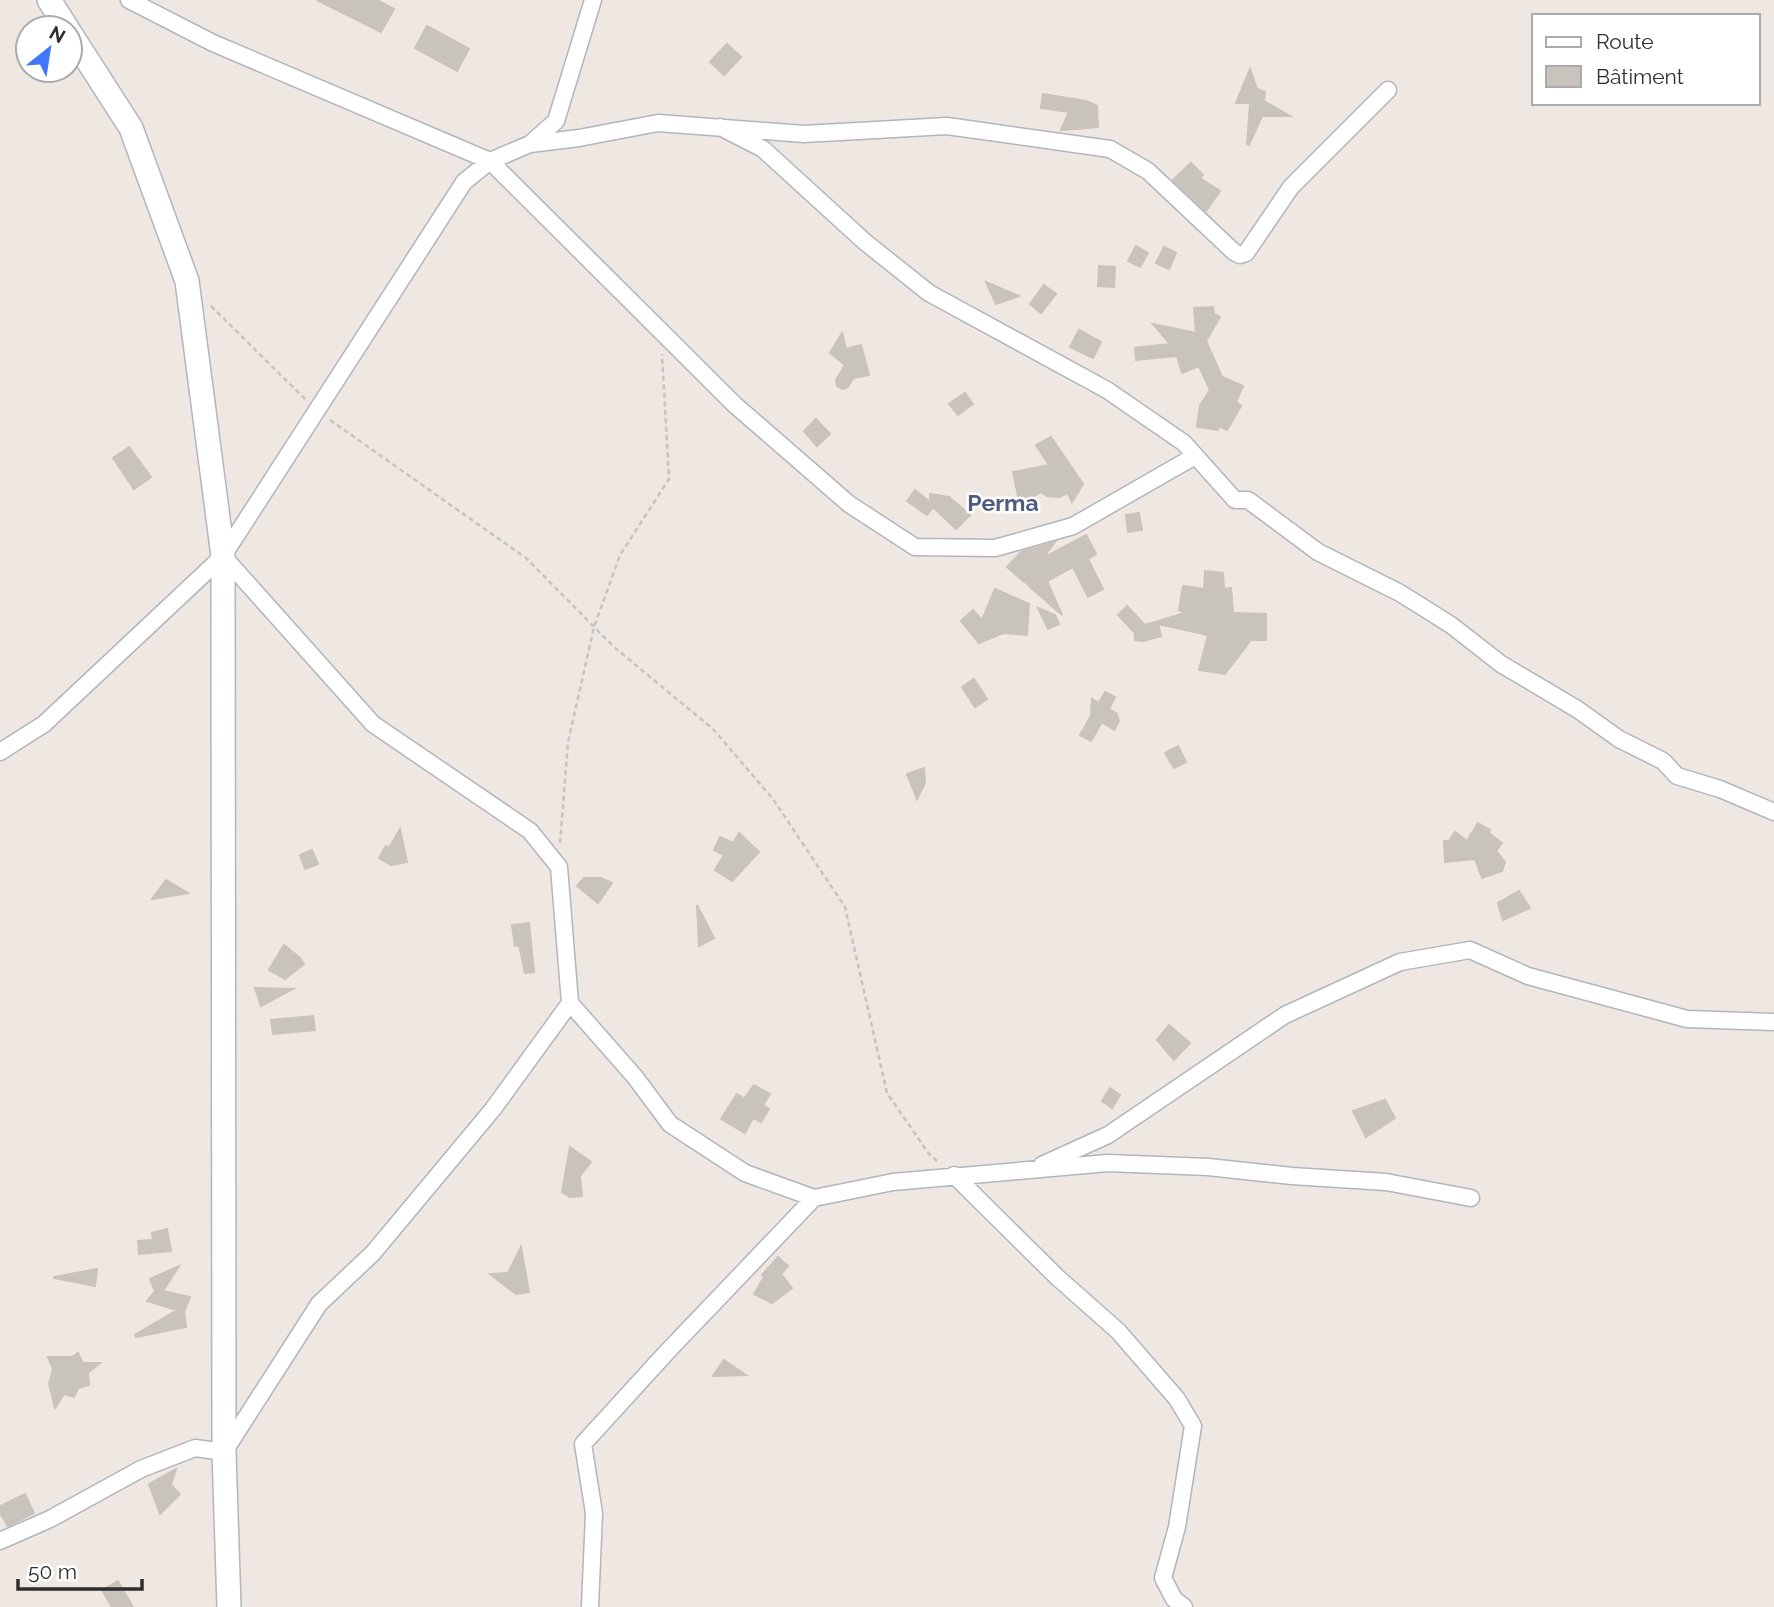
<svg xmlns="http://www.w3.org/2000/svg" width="1774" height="1607" font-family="Raleway,sans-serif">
  <rect width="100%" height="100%" fill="#efe7e1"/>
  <path fill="#c8c3bc" stroke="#cbc3ba" stroke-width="2" d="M317 0H377L394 9 381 32Z
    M427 26 469 49 457 71 415 48Z
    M727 44 741 57 724 75 710 62Z
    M1250 69 1257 89 1265 92 1264 101 1290 116H1262L1249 145 1247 144 1250 103H1236Z
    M1043 94 1086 101 1097 106 1098 127 1061 130 1069 112 1041 108Z
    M1191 163 1203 175 1200 178 1220 191 1206 211 1173 180Z
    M1136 246 1148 253 1140 267 1128 261Z
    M1164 247 1176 253 1169 269 1156 263Z
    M1099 266 1115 267 1114 287 1098 286Z
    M986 282 1019 296 996 304Z
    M1044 285 1056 294 1041 313 1030 304Z
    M1213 307 1214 314 1220 317 1206 341 1222 377 1243 386 1236 402 1241 406 1227 430 1219 426 1218 430 1197 427 1200 405 1210 390 1199 366 1182 373 1177 356 1136 360 1135 348 1170 344 1153 324 1196 333 1194 308Z
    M1079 330 1101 342 1093 358 1070 347Z
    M842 333 846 349 861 345 869 375 853 378 848 387 843 389 837 386 836 380 845 365 830 353Z
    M965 393 973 404 958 415 949 404Z
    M816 419 830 434 817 446 804 431Z
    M1051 437 1083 484 1072 502 1068 493 1059 497 1047 496 1041 492 1020 505 1013 472 1049 465 1036 445Z
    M129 447 151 477 134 489 113 458Z
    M915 490 930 502V494L949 497 970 515 956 529 933 507 927 515 907 501Z
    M1139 513 1142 530 1128 532 1126 515Z
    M1086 535 1096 554 1088 559 1103 589 1088 597 1073 567 1047 581 1062 615 1028 585 1025 580 1024 582 1007 567 1021 552 1055 542 1043 558Z
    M1205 571 1223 573 1224 589 1231 588 1233 613 1266 614V640H1251L1225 674 1199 670 1208 635 1158 624 1161 636 1143 641 1135 640V633L1118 615 1127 606 1145 625 1185 613 1179 610 1183 586 1204 589Z
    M995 589 1029 604 1027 635 1003 633 979 643 961 621 973 610 982 620Z
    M1038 608 1055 615 1059 624 1048 629Z
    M974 679 987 699 975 707 962 687Z
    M1105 692 1115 697 1109 709 1117 714 1119 721 1114 730 1102 722 1091 741 1080 735 1091 716 1092 699 1099 703Z
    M1178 746 1186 762 1174 768 1165 753Z
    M924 768 925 783 917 799 907 774Z
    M1478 823 1490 830 1489 833 1502 843 1496 851 1505 862 1502 871 1482 878 1475 859 1445 862 1444 841H1449L1455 832 1467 841Z
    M400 829 407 862 391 865 379 858 386 846 389 848Z
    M739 833 759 852 732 881 715 870 724 855 714 850 720 837 733 843Z
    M312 850 318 864 305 869 300 855Z
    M584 878H601L612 883 598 903 577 886Z
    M166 880 188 893 152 899Z
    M1519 891 1530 908 1503 920 1498 903Z
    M697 905 714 938 699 946Z
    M529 923 534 972 525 973 519 945 515 946 512 925Z
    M284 945 299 957 304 964 285 979 269 970Z
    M255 988 293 989 261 1006Z
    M313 1016 315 1030 273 1034 271 1020Z
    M1169 1025 1190 1043 1174 1060 1157 1040Z
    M754 1085 770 1094 763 1105 769 1109 761 1122 753 1118 745 1133 721 1119 737 1094 744 1099Z
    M1110 1088 1120 1095 1112 1108 1102 1101Z
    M1385 1100 1395 1118 1366 1137 1353 1111Z
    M570 1147 591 1162 580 1176 582 1196 570 1197 562 1192Z
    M167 1229 171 1251 139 1254 138 1241 153 1240 152 1233Z
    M521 1247 529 1292 516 1294 490 1274 508 1273Z
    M778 1257 788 1266 781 1274 792 1288 772 1303 754 1294 764 1277 762 1275Z
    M179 1266 163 1291 190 1297 184 1312 186 1327 136 1337 135 1335 177 1310 147 1301 155 1291 150 1279Z
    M97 1269 95 1286 54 1278V1277Z
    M78 1353 83 1363H100L88 1373 89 1385 78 1388 74 1397 64 1394 55 1408 49 1384 53 1369 48 1357H72Z
    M724 1360 746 1375 713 1376Z
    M176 1469 171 1485 180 1494 160 1514 149 1484Z
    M25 1494 34 1513 8 1526 0 1513V1506Z
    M118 1581 133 1607H112L102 1590Z"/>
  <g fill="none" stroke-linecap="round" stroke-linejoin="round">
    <defs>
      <path id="street" d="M129 0 213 43 490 161 735 405 849 504 915 547 995 548 1073 526 1195 456
        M720 127 763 149 865 242 929 293 1107 390 1184 443 1235 500H1248L1318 552 1400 593 1451 625 1501 664 1577 709 1619 739 1663 761 1677 776 1720 789 1774 812
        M530 144 579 138 658 123 804 134 947 126 1110 149 1148 171 1234 252 1240 255 1246 253 1291 187 1388 90
        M0 752 44 724 223 556 464 182 490 161 530 144 556 121 593 0
        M570 1003 635 1077 670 1124 745 1173 814 1198 893 1182 1108 1163 1208 1167 1292 1176 1386 1182 1471 1198
        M1042 1165 1108 1135 1285 1015 1400 962 1470 950 1528 976 1687 1019 1774 1022
        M954 1175 1058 1278 1118 1331 1177 1399 1193 1426 1177 1527 1163 1578 1174 1599 1184 1607
        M0 1541 50 1519 141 1469 195 1448 224 1452 319 1304 373 1253 493 1109 570 1003 559 867 530 831 373 724 223 556
        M590 1607 594 1513 583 1444 666 1353 814 1198"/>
      <path id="secondary" d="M49 0 67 28
        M70 33 131 128 187 281 223 556 224 1452 229 1607"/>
    </defs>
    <use href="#street" stroke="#b1b5be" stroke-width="19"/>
    <use href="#secondary" stroke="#b1b5be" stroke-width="26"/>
    <path stroke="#c4c4c4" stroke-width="2.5" stroke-dasharray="5 3.5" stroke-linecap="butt" d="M211 306 306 400
      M330 420 526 558 614 647 713 729 773 799 845 907 887 1093 929 1154 937 1161
      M560 843 568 742 594 627 620 555 669 479 662 354"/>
    <use href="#street" stroke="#fff" stroke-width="16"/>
    <use href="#secondary" stroke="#fff" stroke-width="23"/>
  </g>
  <g text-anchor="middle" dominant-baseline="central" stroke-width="5" stroke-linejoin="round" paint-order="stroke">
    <g font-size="23" font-weight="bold" fill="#4d5b80" stroke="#fff">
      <text x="1003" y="502">Perma</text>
    </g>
  </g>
  <rect x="1532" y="14" width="228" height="91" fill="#ffffff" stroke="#ababab" stroke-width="2"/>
  <rect x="1546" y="37" width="35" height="10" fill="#ffffff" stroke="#ababab" stroke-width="2"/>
  <text x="1596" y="49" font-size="21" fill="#2e2e2e">Route</text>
  <rect x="1546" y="66" width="35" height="21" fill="#c8c3bc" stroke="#ababab" stroke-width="2"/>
  <text x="1596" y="84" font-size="21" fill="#2e2e2e">Bâtiment</text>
  <g transform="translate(49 49) rotate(30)"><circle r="33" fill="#ffffff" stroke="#ababab" stroke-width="2"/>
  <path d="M0-5L12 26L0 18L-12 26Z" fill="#4177fc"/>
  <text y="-10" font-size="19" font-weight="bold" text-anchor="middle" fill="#2e2e2e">N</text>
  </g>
  <path d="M18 1579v10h124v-10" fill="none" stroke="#2e2e2e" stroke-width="3.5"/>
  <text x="28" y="1579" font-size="21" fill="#2e2e2e" stroke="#ffffff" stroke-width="5" paint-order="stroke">50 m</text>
</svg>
